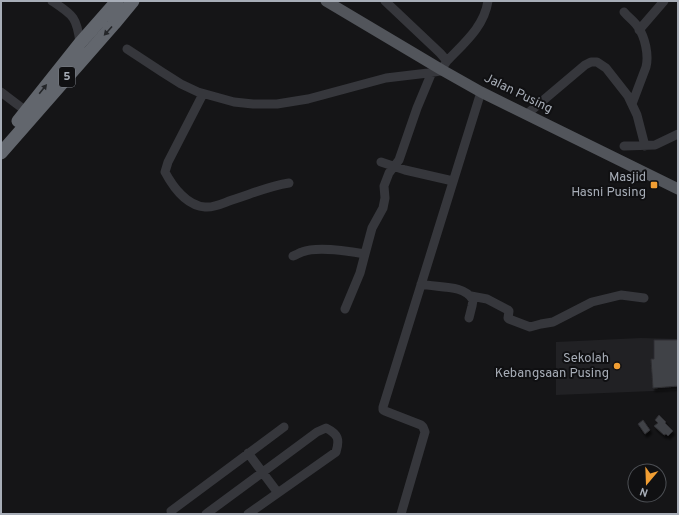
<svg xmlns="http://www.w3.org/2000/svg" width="679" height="515" font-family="Overpass,sans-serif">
  <defs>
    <filter id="shadow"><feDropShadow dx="2" dy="3.5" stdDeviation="1" flood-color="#0009"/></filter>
  </defs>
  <rect width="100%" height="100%" fill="#151517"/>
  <path fill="#212124" d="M641 338 678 339V390L556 395V342Z"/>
  <path fill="#414347" stroke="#2f2f33" filter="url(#shadow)" d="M654 340H678V386L653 388 651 359H654Z
    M659 415 666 422 665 423 673 431 668 436 666 434 664 435 654 426 658 423 655 420Z
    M643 420 650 430 645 434 638 424Z"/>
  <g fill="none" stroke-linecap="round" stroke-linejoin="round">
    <path stroke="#36373c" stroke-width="9" d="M52 1C73 15 77 17 80 43
      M624 12C628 17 634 21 638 27 645 37 649 55 646 67L632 104
      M639 30 664 1
      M127 49 162 72 181 84 198 92 234 102 253 104H277L308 99 386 78 428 73 440 71 447 61 440 53 385 1
      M447 61C464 43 484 27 488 1
      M1 92 26 111
      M203 94 168 162 165 172C173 187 187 206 205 207 215 208 223 203 232 200 251 194 269 186 289 183
      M527 114 585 65 591 62H597L606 68 628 96 637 115 645 146
      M624 146 655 145 678 134
      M381 162 405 170 453 181
      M293 256C296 255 299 253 302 252 318 246 348 251 365 254L372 228 383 208 385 198 384 186 389 173 399 160 417 108 432 72
      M421 284C437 288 464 284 473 300L472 306 469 318
      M471 296 487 299 508 310 509 311 508 318 509 319 530 327 541 324 553 322 592 302 621 295 644 298
      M345 309 360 273 365 254
      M248 453 278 493
      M172 514 171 511 284 427
      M206 514 317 432 326 428C338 434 340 439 336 452L248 514
      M401 514 425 432 423 427 421 425 385 411 383 410V407L481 92"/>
    <path stroke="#52555b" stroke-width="11" d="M326 1 442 70 481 92 678 189"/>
    <path stroke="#62666d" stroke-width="13" d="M18 121 80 43 117 1
      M1 153 114 24 133 1"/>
  </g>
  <defs><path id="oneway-solid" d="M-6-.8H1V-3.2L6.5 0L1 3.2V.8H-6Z"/></defs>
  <g fill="#242629">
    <use href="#oneway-solid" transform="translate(108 31) rotate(132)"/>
    <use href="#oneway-solid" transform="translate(43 89) rotate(-51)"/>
  </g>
  <g fill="#f19e33" stroke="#101012" stroke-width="1.5">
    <rect x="650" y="181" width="8" height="8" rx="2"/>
    <circle cx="617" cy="366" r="4"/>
  </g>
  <g text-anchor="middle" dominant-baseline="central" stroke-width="4" stroke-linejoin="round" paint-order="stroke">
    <rect fill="#101012" stroke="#7a7e86" stroke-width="1" x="59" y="67" width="16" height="20" rx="3"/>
    <g font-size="12" font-weight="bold" fill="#a7adb7">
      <text x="67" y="77">5</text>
    </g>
    <g font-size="13" fill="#a7adb7" stroke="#101012">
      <text transform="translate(518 94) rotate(26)">Jalan Pusing</text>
    </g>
    <g font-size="13" fill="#a7adb7" stroke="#101012" text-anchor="end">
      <text x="646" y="178">Masjid<tspan x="646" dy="15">Hasni Pusing</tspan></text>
      <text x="609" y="359">Sekolah<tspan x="609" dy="15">Kebangsaan Pusing</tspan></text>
    </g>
  </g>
  <rect width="679" height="515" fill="none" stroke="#a7adb7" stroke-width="4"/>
  <g transform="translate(647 483) rotate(199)"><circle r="19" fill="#101012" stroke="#4c4f54"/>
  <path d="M0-3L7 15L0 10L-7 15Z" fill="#f19e33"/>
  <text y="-6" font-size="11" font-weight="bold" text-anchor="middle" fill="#a7adb7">N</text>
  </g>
</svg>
